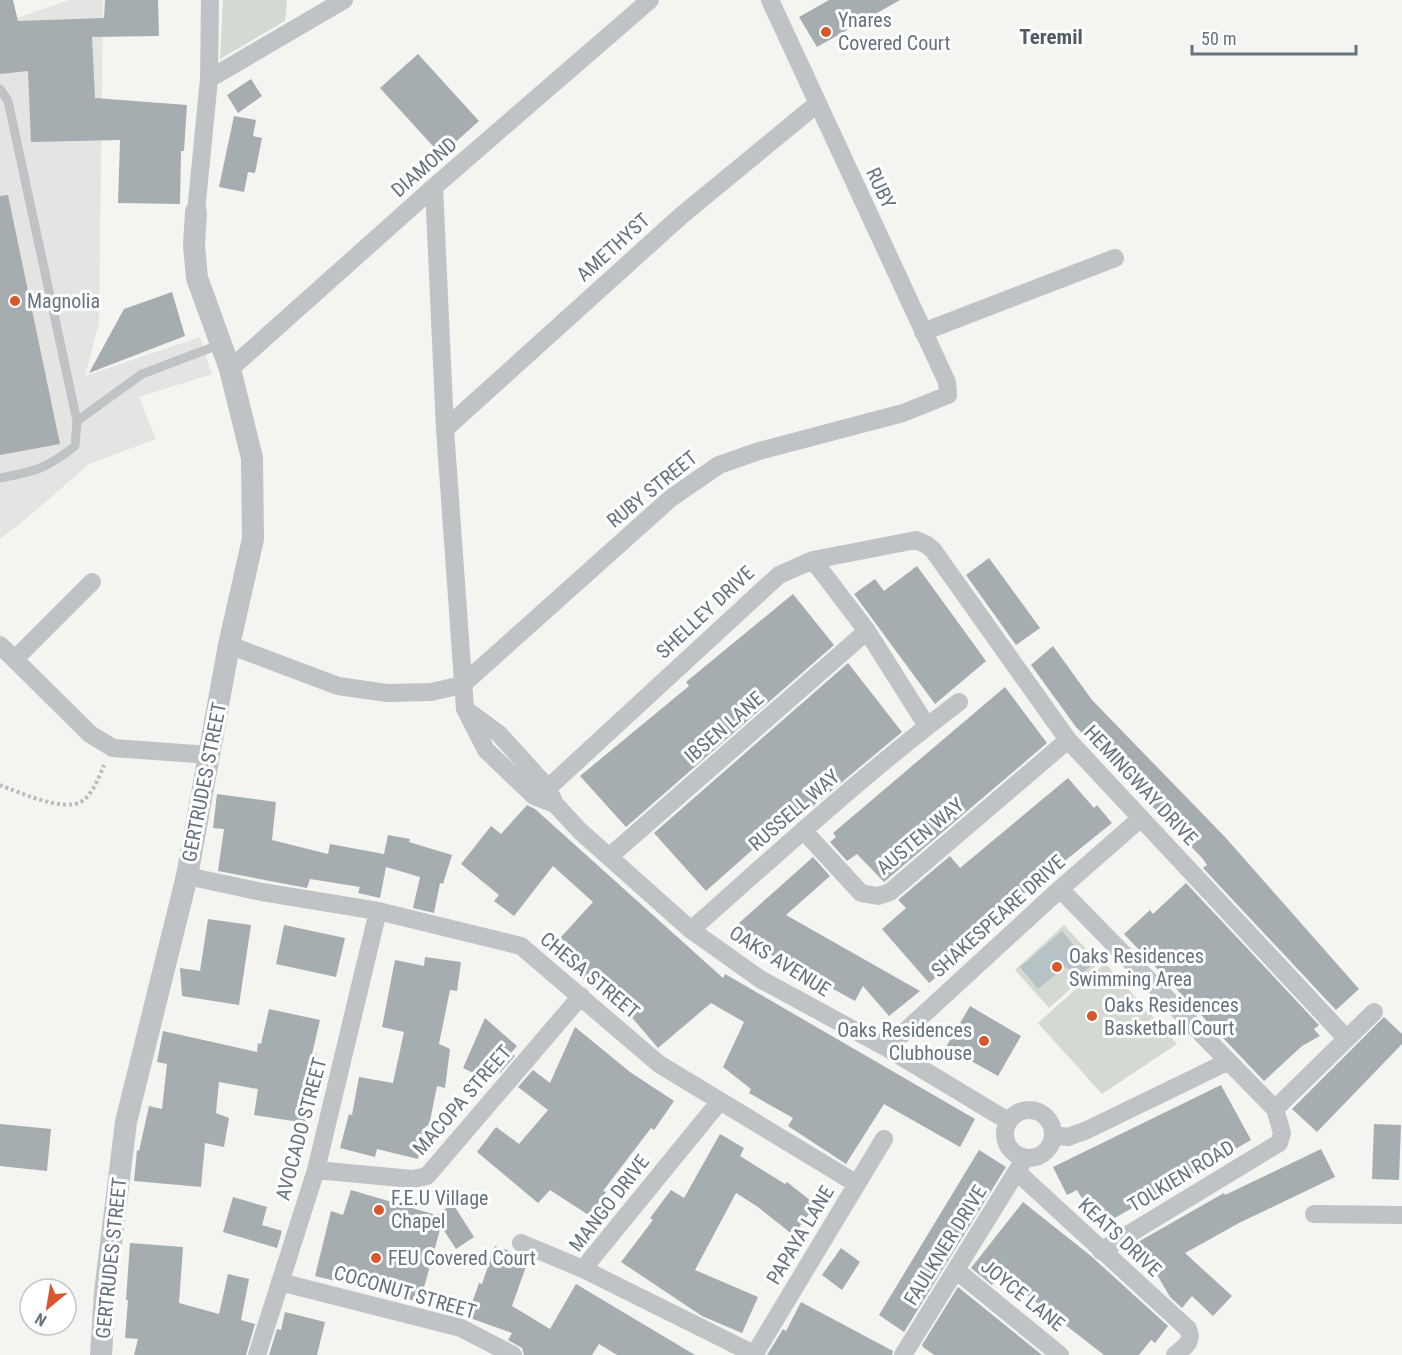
<svg xmlns="http://www.w3.org/2000/svg" width="1402" height="1355" font-family="'Roboto Condensed',sans-serif">
  <rect width="100%" height="100%" fill="#f4f4f0"/>
  <path fill="#e4e5e3" d="M69 0H103L99 323 85 376 200 337 212 374 139 397 156 439 89 464 33 513 0 539V24Z"/>
  <path fill="#d4dad1" d="M223 0H287L285 21 220 59Z
    M1064 925 1099 963 1049 1008 1015 970Z
    M1105 963 1177 1044 1102 1094 1038 1023Z"/>
  <path fill="#b6c2c6" d="M1062 931 1091 966 1076 978 1066 966 1038 989 1020 967Z"/>
  <path fill="#a6adb1" d="M0 0H13L18 21 104 18 105 0H158L159 36 92 37 95 98 187 105 184 151H181L180 204 118 203 120 140 31 142 28 71 0 74Z
    M829 0H900L817 47 799 17Z
    M418 54 479 121 441 155 380 88Z
    M251 79 262 96 238 113 227 95Z
    M234 116 256 120 253 136 262 138 255 173 248 172 244 192 219 187Z
    M8 195 60 444 0 455V196Z
    M172 292 185 336 89 373 124 309Z
    M989 558 1040 628 1016 645 966 575Z
    M917 566 986 661 935 704 854 594 875 579 884 591Z
    M793 594 834 645 626 827 580 776 689 686 686 682Z
    M1053 646 1092 700 1225 837 1359 989 1336 1010 1203 868 1207 865 1203 859 1076 727 1031 665Z
    M848 663 902 732 800 817 796 811 706 891 654 833Z
    M1005 687 1047 743 884 882 857 854 847 861 830 842 836 837 833 833Z
    M1068 778 1094 808 1097 805 1112 823 985 925 991 932 929 983 882 929 906 908 898 900 950 856 960 868Z
    M217 794 276 802 272 840 328 854 330 844 384 854 388 835 410 839 409 842 452 855 443 884 440 883 434 913 413 908 420 877 386 867 380 898 358 893 360 887 310 879 307 888 218 871 224 829 213 828Z
    M527 805 535 809 723 978 725 974 975 1119 960 1147 884 1104 846 1164 788 1126 793 1118 749 1093 751 1089 723 1067 744 1022 711 1003 658 1048 629 1014 625 1017 602 990 598 993 551 948 593 902 553 866 514 916 494 901 499 895 461 864 491 826 501 834Z
    M813 857 830 876 786 915 920 991 889 1016 863 986 855 1001 766 952 739 923Z
    M1186 883 1319 1025 1314 1029 1320 1036 1302 1046 1264 1081 1124 934 1150 910 1153 914Z
    M208 919 251 925 239 1005 182 996 180 968 200 971Z
    M284 925 345 938 336 977 276 964Z
    M425 957 461 962 457 991 450 990 439 1044 450 1049 445 1088 437 1086 429 1126H426L418 1159 377 1149 375 1157 340 1148 349 1114 352 1115 359 1077 393 1083 404 1032 382 1027 395 960 424 966Z
    M970 1006 1021 1036 998 1076 946 1047Z
    M269 1009 320 1020 312 1054H317L306 1123 254 1115 258 1089 219 1082 216 1113 229 1118 224 1147 205 1143 201 1187 134 1181 137 1150 139 1151 149 1106 162 1109 167 1064 157 1062 163 1031 257 1052 258 1043 261 1044Z
    M1384 1017 1402 1034V1044L1317 1132 1292 1109Z
    M485 1018 517 1046 511 1053 515 1056 500 1073 489 1065 486 1079 463 1068Z
    M575 1027 630 1072 674 1101 654 1130 651 1128 603 1191 606 1192 590 1216 550 1190 538 1203 477 1152 496 1127 519 1144 548 1110 518 1087 533 1070 550 1083Z
    M1221 1085 1251 1140 1099 1227 1077 1190 1067 1195 1053 1167Z
    M0 1124 51 1129 47 1171 0 1166Z
    M1374 1124 1401 1125 1399 1180 1372 1179Z
    M720 1134 744 1148 740 1156 785 1184 787 1182 816 1205 793 1235 758 1207 736 1193 695 1270 758 1297 742 1333 702 1316 621 1262 653 1220 650 1218 671 1190 684 1198Z
    M1321 1149 1335 1177 1239 1223 1185 1253 1232 1296 1213 1316 1192 1296 1182 1308 1170 1297 1138 1242 1224 1193 1225 1195Z
    M979 1150 1006 1167 904 1332 879 1315Z
    M351 1190 436 1215 453 1204 474 1237 456 1249 441 1226 420 1302 315 1276 331 1211 343 1215Z
    M233 1197 267 1207 262 1225 282 1231 277 1248 223 1232Z
    M1023 1202 1091 1256 1168 1326 1155 1343 1151 1340 1139 1355H1104L1000 1274 992 1285 971 1268Z
    M130 1243 183 1247 179 1303 219 1314 228 1274 249 1279 241 1320 255 1324 246 1355H134L138 1339 125 1338 128 1300H126Z
    M495 1246 529 1258 512 1306 550 1329 576 1284 695 1355H617L599 1344 592 1355H524L522 1348 508 1340 512 1333 467 1317 479 1283 482 1284Z
    M841 1248 860 1262 842 1290 822 1275Z
    M958 1287 1042 1355H934L923 1347 922 1345Z
    M801 1302 893 1351 892 1355H767L783 1329 786 1331Z
    M285 1312 325 1322 317 1355H269L277 1329 281 1330Z"/>
  <g fill="none" stroke-linecap="round" stroke-linejoin="round">
    <path stroke="#b9bbbd" stroke-width="4" stroke-dasharray="3 3" stroke-linecap="butt" d="M0 785C18 792 65 813 82 801 93 794 99 777 104 765"/>
    <path stroke="#bfc3c6" stroke-width="9" d="M0 89 8 101 77 421
      M0 478C36 471 46 469 75 446L77 421 142 374 221 344"/>
    <path stroke="#bfc3c6" stroke-width="18" d="M209 79 344 0
      M434 187 445 429 465 709 486 750 534 796 555 804
      M196 212 209 79 210 0
      M923 332 1115 258
      M230 369 434 187 650 0
      M445 429 682 215 817 104
      M813 560 867 631 927 726
      M0 645 90 734 113 748 210 755
      M229 645 338 686 387 693 431 692 462 685 671 498 719 465 759 451 903 413 948 395 947 382 770 0
      M15 659 92 582
      M465 709 499 734 548 788 555 804 580 831 691 930 760 979 887 1048 1008 1121
      M548 788 779 575 813 560 916 540 927 545 933 550 1068 740 1346 1038
      M803 830 861 893 878 896 890 892 1068 740
      M610 856 867 631
      M187 876 262 892 378 911 521 946 659 1064 857 1184
      M1060 889 1275 1109 1282 1133 1279 1143 1101 1251
      M691 930C779 852 865 773 959 702
      M887 1048 1060 889 1141 818
      M1275 1109 1374 1012
      M1005 1134a24 24 0 1 1 48 0a24 24 0 1 1-48 0Z
      M1053 1135 1068 1137 1087 1130 1227 1062
      M316 1170 412 1179 427 1176 581 996
      M1017 1172 1188 1329C1194 1342 1184 1347 1175 1355
      M1314 1214 1402 1215
      M521 1243 583 1269 754 1354
      M583 1269 720 1101
      M957 1271 1060 1355
      M280 1282 461 1328 513 1355
      M257 1355 316 1170 378 911
      M754 1355 884 1139
      M903 1355 1025 1158"/>
    <path stroke="#bfc3c6" stroke-width="22" d="M101 1355 105 1292 126 1122 187 876 229 645 253 539 252 458 230 369 197 278 194 245 196 212"/>
  </g>
  <g fill="#d8562b" stroke="#fff" stroke-width="2">
    <circle cx="826" cy="32" r="6"/>
    <circle cx="15" cy="301" r="6"/>
    <circle cx="1057" cy="967" r="6"/>
    <circle cx="1092" cy="1016" r="6"/>
    <circle cx="984" cy="1041" r="6"/>
    <circle cx="379" cy="1210" r="6"/>
    <circle cx="376" cy="1258" r="6"/>
  </g>
  <g text-anchor="middle" dominant-baseline="central" stroke-width="6" stroke-linejoin="round" paint-order="stroke">
    <g font-size="20" fill="#64737f" stroke="#fff" text-anchor="start">
      <text x="838" y="20">Ynares<tspan x="838" dy="23">Covered Court</tspan></text>
      <text x="27" y="301">Magnolia</text>
      <text x="1069" y="956">Oaks Residences<tspan x="1069" dy="23">Swimming Area</tspan></text>
      <text x="1104" y="1005">Oaks Residences<tspan x="1104" dy="23">Basketball Court</tspan></text>
      <text x="972" y="1030" text-anchor="end">Oaks Residences<tspan x="972" dy="23">Clubhouse</tspan></text>
      <text x="391" y="1198">F.E.U Village<tspan x="391" dy="23">Chapel</tspan></text>
      <text x="388" y="1258">FEU Covered Court</text>
    </g>
    <g font-size="20" fill="#64737f" stroke="#fff">
      <text transform="translate(424 167) rotate(-41)">DIAMOND</text>
      <text transform="translate(881 188) rotate(65)">RUBY</text>
      <text transform="translate(613 247) rotate(-42)">AMETHYST</text>
      <text transform="translate(652 489) rotate(-39)">RUBY STREET</text>
      <text transform="translate(705 612) rotate(-43)">SHELLEY DRIVE</text>
      <text transform="translate(724 727) rotate(-41)">IBSEN LANE</text>
      <text transform="translate(204 782) rotate(-79)">GERTRUDES STREET</text>
      <text transform="translate(1141 785) rotate(47)">HEMINGWAY DRIVE</text>
      <text transform="translate(794 810) rotate(-41)">RUSSELL WAY</text>
      <text transform="translate(920 836) rotate(-40)">AUSTEN WAY</text>
      <text transform="translate(998 916) rotate(-42)">SHAKESPEARE DRIVE</text>
      <text transform="translate(780 961) rotate(32)">OAKS AVENUE</text>
      <text transform="translate(590 975) rotate(40)">CHESA STREET</text>
      <text transform="translate(462 1100) rotate(-49)">MACOPA STREET</text>
      <text transform="translate(301 1129) rotate(-75)">AVOCADO STREET</text>
      <text transform="translate(1181 1176) rotate(-31)">TOLKIEN ROAD</text>
      <text transform="translate(609 1203) rotate(-52)">MANGO DRIVE</text>
      <text transform="translate(800 1235) rotate(-59)">PAPAYA LANE</text>
      <text transform="translate(1120 1237) rotate(43)">KEATS DRIVE</text>
      <text transform="translate(945 1245) rotate(-58)">FAULKNER DRIVE</text>
      <text transform="translate(111 1258) rotate(-84)">GERTRUDES STREET</text>
      <text transform="translate(405 1292) rotate(16)">COCONUT STREET</text>
      <text transform="translate(1023 1295) rotate(39)">JOYCE LANE</text>
    </g>
    <g font-size="21" font-weight="bold" fill="#525c65" stroke="#fff">
      <text x="1051" y="37">Teremil</text>
    </g>
  </g>
  <g transform="translate(48 1307) rotate(210)"><circle r="28" fill="#ffffff" stroke="#c1c7cc" stroke-width="1.5"/>
  <path d="M0-4.5L10 22L0 15L-10 22Z" fill="#d8562b"/>
  <text y="-9" font-size="16" font-weight="bold" text-anchor="middle" fill="#64737f">N</text>
  </g>
  <path d="M1192 45v9h164v-9" fill="none" stroke="#64737f" stroke-width="3"/>
  <text x="1201" y="45" font-size="18" fill="#64737f" stroke="#ffffff" stroke-width="4.5" paint-order="stroke">50 m</text>
</svg>
